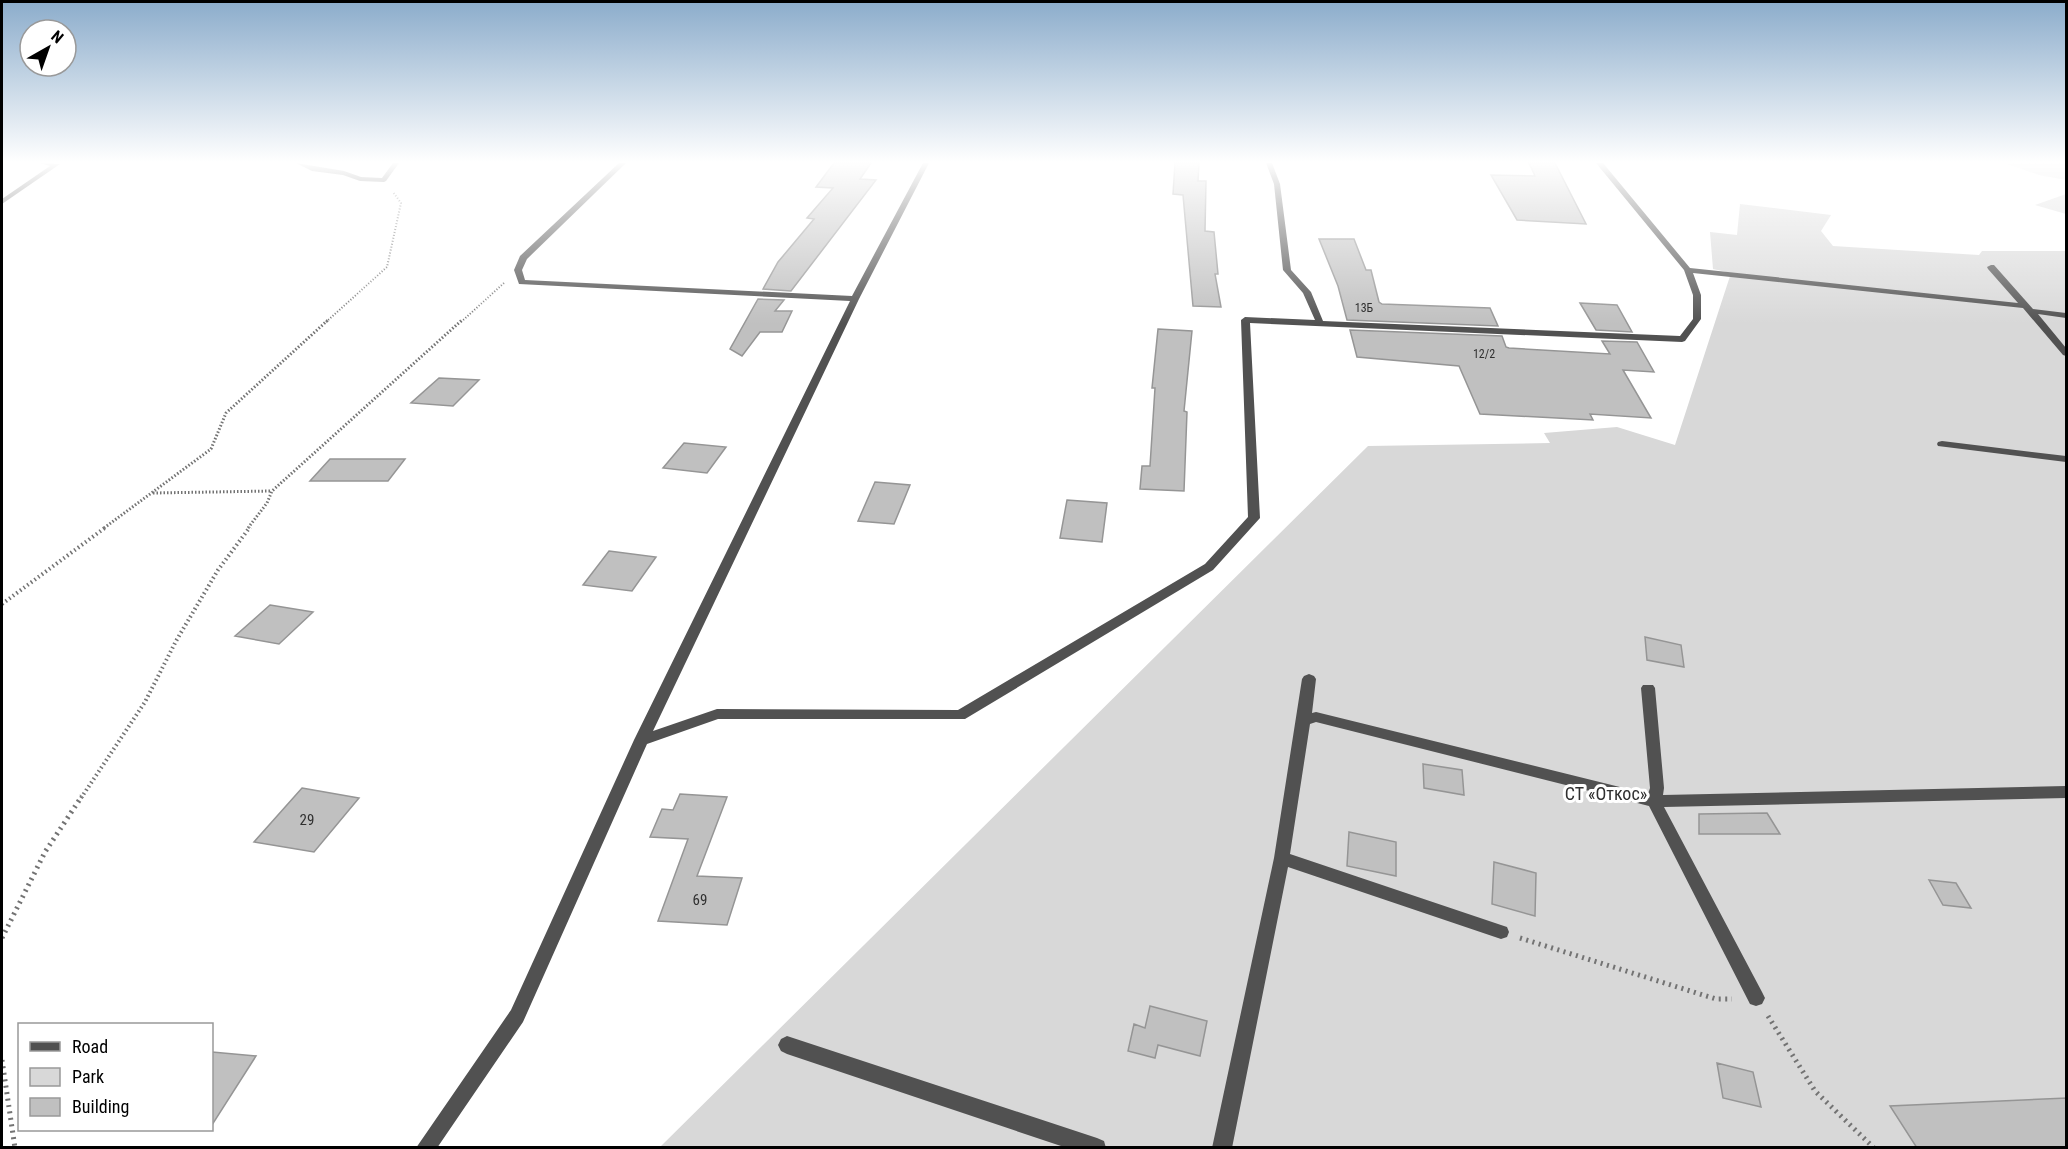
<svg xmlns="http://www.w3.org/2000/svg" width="2068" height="1149" font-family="'Roboto Condensed',sans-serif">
  <rect width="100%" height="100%" fill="#fff"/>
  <path fill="#d8d8d8" d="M2004 163H2066V180L2039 175Z
    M2066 194V214L2035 205Z
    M1740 204 1831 215 1821 231 1833 246 1979 255 1982 251H2066V1147L659 1148 1368 446 1550 443 1544 433 1617 427 1675 445 1731 273 1713 269 1710 232 1737 235Z"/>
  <path fill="#c0c0c0" stroke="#959595" stroke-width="1.5" d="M834 163H871L860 179 876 180 791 291 763 289 778 262 814 219 807 218 833 188 816 187Z
    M1175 163H1199L1198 181H1206L1205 231 1214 232 1218 274H1215L1221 307 1193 306 1183 195 1173 194Z
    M1529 163H1555L1586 224 1517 220 1491 175 1535 176Z
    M1319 239H1354L1366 270H1371L1379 302 1382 304 1490 308 1498 326 1347 320 1338 286Z
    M758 299 784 300 775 311H792L782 332H760L742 356 730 349Z
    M1580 303 1617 305 1632 332 1596 330Z
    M1158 329 1192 331 1184 411 1187 412 1184 491 1140 489 1142 466H1150L1155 388H1152Z
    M1350 330 1502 336 1506 347 1509 348 1610 354 1602 341 1637 342 1654 372 1623 370 1651 418 1590 414 1593 420 1480 414 1459 366 1357 357Z
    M439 378 479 380 453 406 411 403Z
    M684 443 726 447 707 473 663 468Z
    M330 459H405L388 481H310Z
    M875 482 910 485 894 524 858 521Z
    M1067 500 1107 503 1102 542 1060 538Z
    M609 551 656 557 632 591 583 585Z
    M270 605 313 612 279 644 235 636Z
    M1645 637 1681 645 1684 667 1647 660Z
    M1423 764 1462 770 1464 795 1424 788Z
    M302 788 359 798 314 852 254 842Z
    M680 794 727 797 697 876 742 878 727 925 658 921 688 839 650 837 662 809 673 810Z
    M1767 813 1780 834H1699V814Z
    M1349 832 1396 842V876L1347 866Z
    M1494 862 1536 873 1535 916 1492 904Z
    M1929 880 1956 883 1971 908 1943 905Z
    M1150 1006 1207 1021 1200 1056 1158 1045 1155 1058 1128 1051 1134 1024 1145 1028Z
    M212 1052 256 1056 212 1125Z
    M1717 1063 1753 1072 1761 1107 1723 1098Z
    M2067 1098V1148H1917L1890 1106Z"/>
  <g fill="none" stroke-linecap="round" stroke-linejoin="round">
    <path stroke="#737373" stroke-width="2" stroke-dasharray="1 2" stroke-linecap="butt" d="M326 322 387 267 401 203 393 192
      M461 322 504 283"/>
    <path stroke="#737373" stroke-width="3" stroke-dasharray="1.5 2" stroke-linecap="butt" d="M153 493 272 491
      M104 528 211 449 226 413 328 320
      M248 528 267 503 272 491 462 320"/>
    <path stroke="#737373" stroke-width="4" stroke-dasharray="1.5 3" stroke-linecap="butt" d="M2 604 106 527
      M81 798 145 702 176 641 218 570 250 527"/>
    <path stroke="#737373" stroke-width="5" stroke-dasharray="2 4.5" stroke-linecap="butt" d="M2 938 45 852 82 796
      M1520 938 1716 999H1732
      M1768 1016 1815 1091 1874 1148
      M2 1060 15 1148"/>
    <path fill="#515151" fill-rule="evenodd" d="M296 163 344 171 361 177 382 178 393 163H399L386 181 384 182 360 181 343 175 312 171Z
      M619 163H626L527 259 522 270 525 280 852 296 923 163H929L859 299 653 731 717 709 958 710 1205 564 1248 517 1241 320 1245 317 1315 320 1303 293 1283 270 1274 184 1266 163H1272L1280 184 1291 270 1311 292 1323 321 1680 336 1693 319V295L1684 270 1596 163H1603L1690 268 2018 303 1988 269 1987 267 1991 265H1994L2033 309 2066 313V318L2038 314 2066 348V356L2063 355 2023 308 1693 273 1701 295V319L1685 341 1682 342 1250 323 1260 518 1213 570 965 719H718L647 744 523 1022 437 1148H416L511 1010 634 740 850 301 519 284 514 270 520 256Z
      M1942 441 2066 456V462L1938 446 1937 444 1938 442Z
      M1309 674 1314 676 1316 679 1312 713 1316 712 1648 794 1650 788 1641 688 1643 685H1653L1655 688 1664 788 1663 795 2066 786V798L1664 807 1762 992 1765 998 1762 1004 1756 1006 1750 1004 1649 806 1316 722 1310 724 1290 854 1501 925 1507 927 1509 932 1507 937 1501 939 1288 867 1232 1148H1212L1274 858 1302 679 1304 676Z
      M787 1036 1097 1138 1104 1141 1106 1148H1067L787 1054 781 1051 778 1045 781 1039Z"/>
    <path fill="#515151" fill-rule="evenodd" d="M40 163 60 164 2 204V199L50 166Z"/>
  </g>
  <linearGradient id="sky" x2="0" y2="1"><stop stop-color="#8baccb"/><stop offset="0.5" stop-color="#fff"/><stop offset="1" stop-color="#fff" stop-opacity="0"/></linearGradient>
  <rect width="2068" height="324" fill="url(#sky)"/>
  <g text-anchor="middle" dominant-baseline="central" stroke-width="6" stroke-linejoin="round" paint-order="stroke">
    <g font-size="12" fill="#303030">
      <text x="1364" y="308">13Б</text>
      <text x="1484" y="354">12/2</text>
    </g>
    <g font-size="15" fill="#303030">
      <text x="307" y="820">29</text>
      <text x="700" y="900">69</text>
    </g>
    <g font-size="18" fill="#2f2f2f" stroke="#fff">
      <text x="1606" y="793">СТ «Откос»</text>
    </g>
  </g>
  <rect width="2068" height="1149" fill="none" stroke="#000000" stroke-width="6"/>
  <rect x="18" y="1023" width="195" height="108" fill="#ffffff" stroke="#999999" stroke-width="1.5"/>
  <rect x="30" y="1042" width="30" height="9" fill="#515151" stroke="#999999" stroke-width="1.5"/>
  <text x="72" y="1053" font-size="18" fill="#000000">Road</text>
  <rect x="30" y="1068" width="30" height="18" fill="#d8d8d8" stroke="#999999" stroke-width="1.5"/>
  <text x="72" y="1083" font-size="18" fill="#000000">Park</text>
  <rect x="30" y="1098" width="30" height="18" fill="#c0c0c0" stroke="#999999" stroke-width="1.5"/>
  <text x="72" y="1113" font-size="18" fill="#000000">Building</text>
  <g transform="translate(48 48) rotate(40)"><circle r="28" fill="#ffffff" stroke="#999999" stroke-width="1.5"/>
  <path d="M0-4.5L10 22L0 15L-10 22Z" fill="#000000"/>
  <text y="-9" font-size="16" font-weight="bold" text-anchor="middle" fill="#000000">N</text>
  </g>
</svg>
